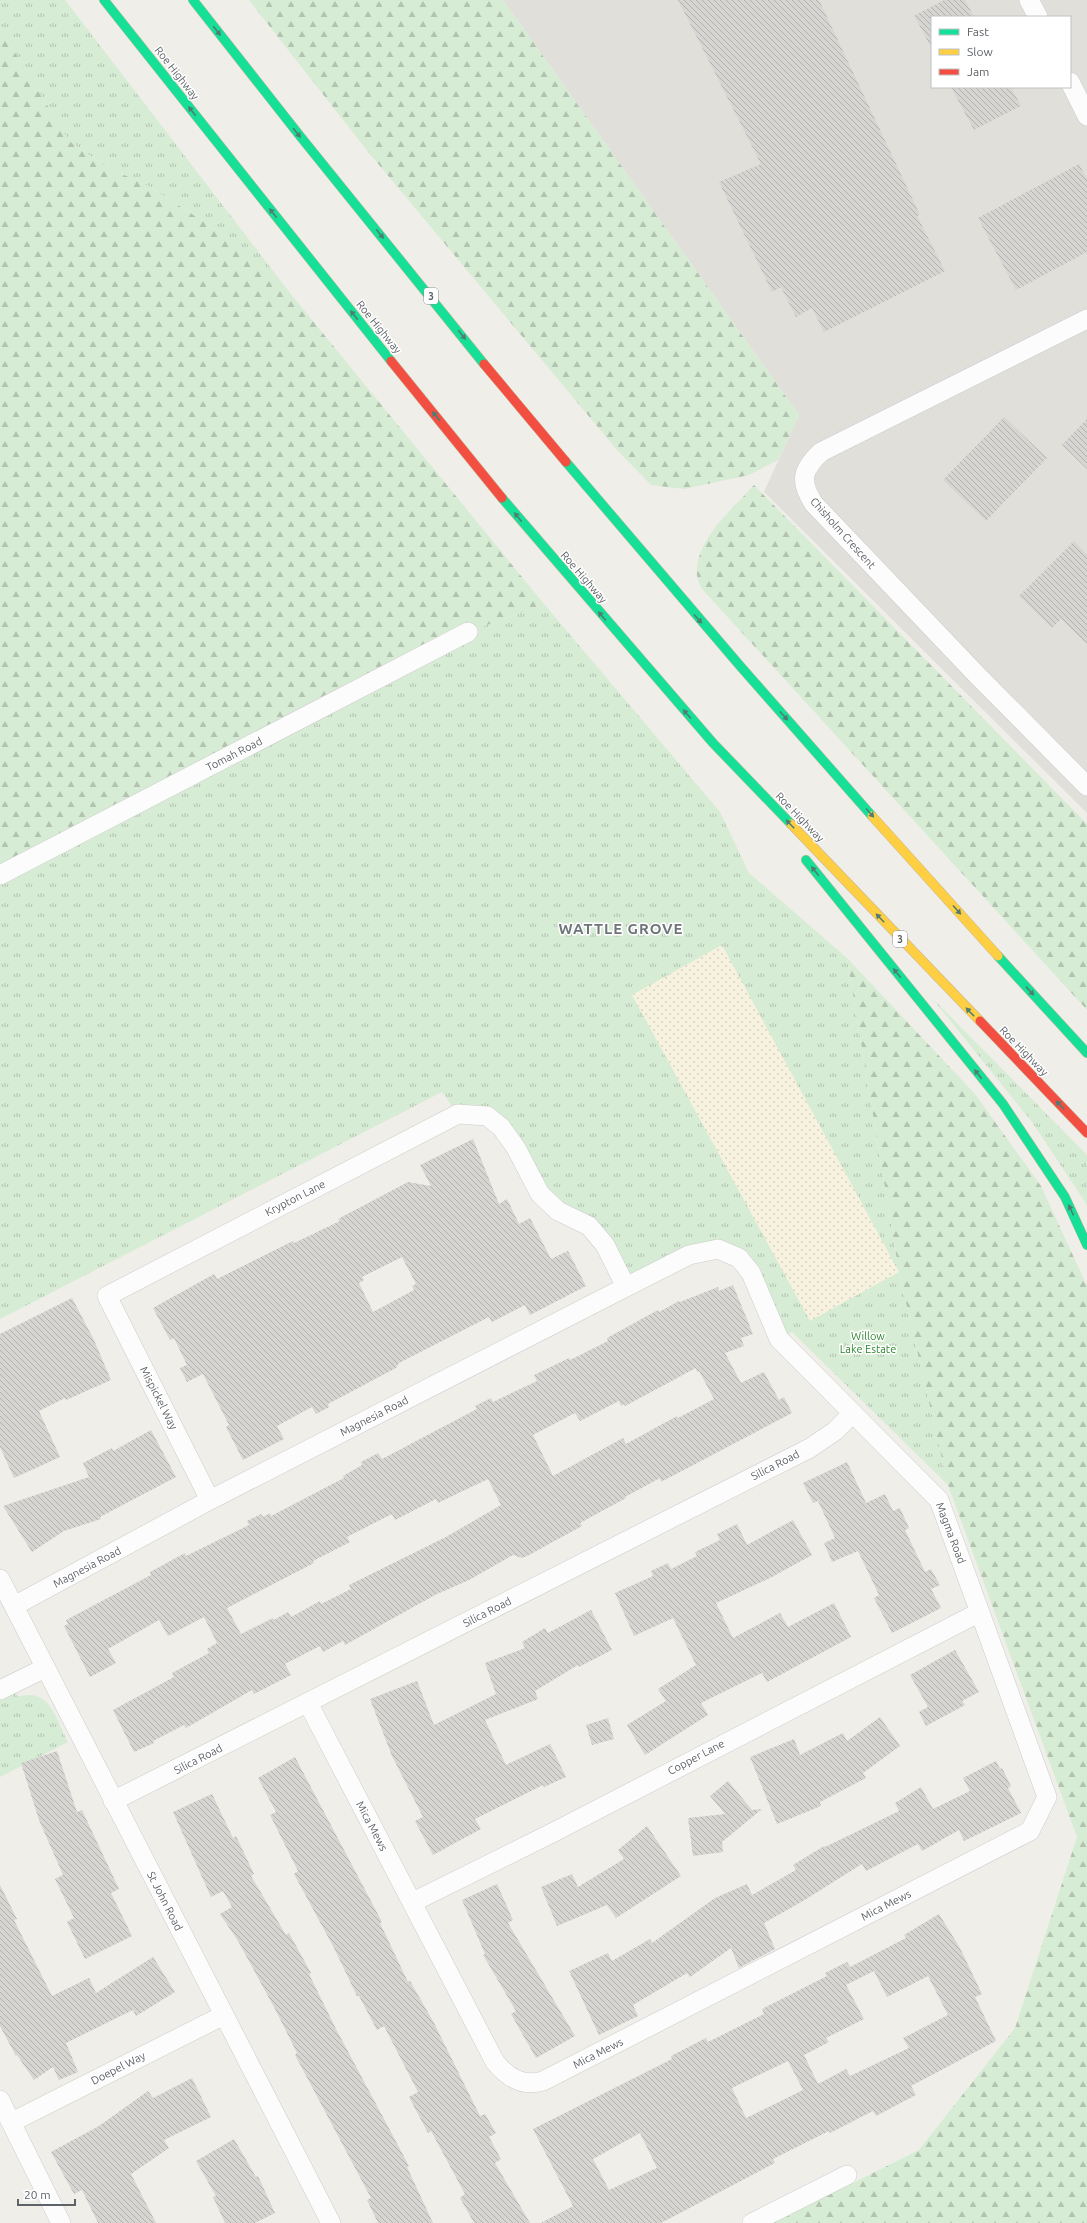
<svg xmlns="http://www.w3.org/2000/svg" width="1087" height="2223" font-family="Ubuntu,sans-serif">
  <defs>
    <pattern id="grass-tufts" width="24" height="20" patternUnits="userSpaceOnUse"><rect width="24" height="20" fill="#d7ecd4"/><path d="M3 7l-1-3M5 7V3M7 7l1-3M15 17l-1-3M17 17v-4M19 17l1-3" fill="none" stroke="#b2c3b0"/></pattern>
    <pattern id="forest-firs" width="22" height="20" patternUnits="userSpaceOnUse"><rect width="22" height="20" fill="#d7ecd4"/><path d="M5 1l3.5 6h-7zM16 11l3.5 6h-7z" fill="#b2c3b0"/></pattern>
    <pattern id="sand-dots" width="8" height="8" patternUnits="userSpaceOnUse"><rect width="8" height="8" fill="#f7f1df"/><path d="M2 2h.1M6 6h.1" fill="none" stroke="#d6d1c2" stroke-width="1.8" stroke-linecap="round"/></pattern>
    <pattern id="building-back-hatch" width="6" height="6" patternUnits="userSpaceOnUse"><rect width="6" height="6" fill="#d6d5d2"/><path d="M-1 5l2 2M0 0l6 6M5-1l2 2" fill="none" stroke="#b1b0ae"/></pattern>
  </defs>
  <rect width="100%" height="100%" fill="#efeee9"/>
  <path fill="#e0dfda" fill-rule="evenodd" d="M503 0H1087V813L764 492 799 415ZM932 17H1070V87H932Z"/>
  <path fill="url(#grass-tufts)" d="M0 0H65L290 293 226 236 150 187 105 166 69 141 0 28Z
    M544 604 720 812 749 873 847 958 899 1272 948 1485 792 1332 779 1339 751 1273 718 1249 626 1287 605 1245 558 1211 501 1127 458 1114 442 1092 0 1319V876L468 632Z
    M932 998 1087 1155V1205L1032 1122Z
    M10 1685 18 1697C50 1687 55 1718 68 1742L0 1777V1690Z"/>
  <path fill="url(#forest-firs)" d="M249 0H503L799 415 778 460 749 475 684 489 651 485 617 450 369 153Z
    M0 28 69 141 105 166 150 187 226 236 290 293 544 604 468 632 0 876Z
    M754 485 1087 824V1010L702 589C700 585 697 579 697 575 695 539 732 510 754 485Z
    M847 958 975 1094 1041 1186 1087 1286V2223H773L919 2150 1015 2028 1077 1837 948 1485 899 1272Z"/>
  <path fill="url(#sand-dots)" d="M722 945 899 1272 810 1321 632 995Z"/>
  <path fill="url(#building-back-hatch)" fill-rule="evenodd" d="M678 0H819L920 215 917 216 945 271 824 332 812 308 796 317 781 287 772 292 719 182 761 164Z
    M944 0H965L974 17H932V49L915 17H912Z
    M951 87H1011L1021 106 974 130Z
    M1079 164 1087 179V252L1016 290 978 218Z
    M1004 417 1047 458 986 521 943 480Z
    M1087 419V469L1062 445Z
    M1074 541 1087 555V644L1061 619 1052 628 1019 596Z
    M473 1139 499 1204 507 1199 519 1224 530 1218 551 1259 568 1251 586 1286 530 1315 525 1305 492 1322 489 1317 399 1363 396 1368 328 1404 329 1407 316 1414 312 1407 277 1426 284 1439 243 1460 226 1427 229 1425 203 1374 187 1382 180 1368 187 1365 174 1338 170 1340 153 1308 214 1274 217 1279 293 1241 294 1243 340 1221 338 1219 408 1182 431 1186 420 1165ZM402 1257 416 1284 412 1286 414 1290 373 1312 359 1283 364 1280 362 1277Z
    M733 1285 753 1334 741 1338 744 1346 725 1353 741 1383 764 1372 779 1400 784 1397 792 1413 661 1482 660 1478 625 1497 626 1498 580 1523 582 1526 529 1555 522 1558 513 1555 469 1580 435 1595 345 1645 343 1641 323 1652 320 1646 285 1664 291 1675 254 1694 252 1690 186 1728 184 1725 153 1741 154 1743 134 1752 113 1710 174 1677 172 1673 209 1653 207 1649 217 1643 204 1617 168 1636 159 1620 108 1649 116 1663 90 1677 64 1626 68 1624 66 1620 151 1575 150 1572 185 1553 186 1556 249 1525 247 1521 261 1514 263 1517 270 1513 271 1516 344 1478 343 1476 362 1465 361 1462 378 1453 382 1459 477 1409 475 1406 491 1398 493 1402 537 1381 534 1375 569 1358 570 1360 608 1341 607 1338 658 1310 659 1312 679 1301 680 1302 718 1287 719 1291ZM696 1368 697 1372 699 1371 714 1399 678 1418 677 1416 626 1444 623 1438 553 1476 533 1435 575 1413 580 1421 619 1401 621 1406 624 1404 625 1406ZM488 1479 501 1505 446 1537 349 1585 351 1589 321 1604 320 1601 291 1617 288 1612 274 1620 273 1618 241 1634 227 1608 314 1563 313 1561 350 1542 347 1537 392 1514 395 1520 436 1499 438 1503Z
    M72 1298 94 1340 111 1380 66 1400 65 1398 39 1411 60 1457 14 1478 0 1447V1334Z
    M151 1430 176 1477 100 1517 101 1519 64 1531 32 1552 3 1506 89 1477 83 1463 112 1448 113 1451Z
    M847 1462 866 1503 885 1494 893 1511 900 1508 909 1528 905 1530 925 1572 931 1569 940 1585 931 1589 941 1608 892 1633 874 1598 879 1595 858 1551 832 1562 824 1543 835 1538 818 1501 813 1503 803 1483Z
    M793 1520 812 1555 772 1577 716 1603 733 1638 780 1613 788 1627 834 1603 851 1637 767 1682 762 1673 701 1703 708 1715 645 1755 627 1725 666 1701 658 1689 696 1665 673 1618 634 1636 615 1593 653 1576 651 1571 668 1563 671 1569 697 1556 695 1552 720 1540 717 1534 737 1524 747 1545Z
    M591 1610 612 1650 579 1667 578 1665 535 1691 538 1699 485 1720 506 1765 550 1744 566 1777 544 1787 543 1785 475 1819 481 1829 433 1855 415 1821 423 1817 392 1756 370 1699 417 1681 434 1725 496 1694 485 1663 525 1648 522 1642 545 1628 548 1633Z
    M955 1650 979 1692 962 1701 965 1705 926 1726 919 1712 928 1707 910 1675Z
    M880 1717 900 1746 863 1773 866 1778 820 1802 821 1806 777 1824 750 1757 794 1739 800 1755 843 1733 847 1741Z
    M608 1718 614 1739 592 1745 586 1725Z
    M57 1751 77 1812 82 1810 119 1889 111 1893 132 1936 85 1959 67 1922 74 1918 55 1879 63 1875 39 1820 21 1763Z
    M295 1757 382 1922 380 1923 408 1982 410 1981 434 2023 480 2116 485 2114 496 2133 489 2137 501 2159 495 2163 530 2223H474L460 2198 465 2194 431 2131 428 2133 409 2097 418 2092 384 2026 377 2030 359 1996H357L334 1948 294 1874 298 1871 270 1815 276 1812 258 1778Z
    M996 1761 1000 1769 1002 1768 1011 1786 1008 1788 1021 1813 964 1841 959 1830 922 1851 918 1844 866 1871 862 1864 803 1901 764 1923 775 1949 739 1968 731 1948 690 1977 687 1973 633 2005 638 2016 599 2035 569 1971 608 1953 612 1961 650 1939 652 1943 715 1898 747 1884 752 1895 796 1870 793 1865 824 1846 825 1847 899 1811 895 1803 921 1787 933 1809 970 1791 963 1778Z
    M728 1781 752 1810 762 1809 722 1842 723 1852 693 1856 688 1818 725 1814 710 1796Z
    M212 1794 233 1838 236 1836 254 1874 251 1876 286 1935 289 1933 311 1973 309 1974 335 2027 409 2166 407 2167 433 2223H378L367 2200 371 2198 295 2055 297 2053 275 2009 238 1941 220 1914 232 1907 223 1891 211 1897 173 1812Z
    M647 1826 681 1876 616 1918 607 1905 557 1926 541 1887 572 1874 578 1887 624 1859 618 1850Z
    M497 1884 513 1920 508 1923 575 2036 536 2058 511 2014 516 2011 483 1955 485 1954 462 1900Z
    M0 1885 17 1919 14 1920 52 1996 89 1978 96 1993 153 1957 175 1992 136 2016 133 2010 66 2043 78 2072 59 2080 53 2067 34 2080 17 2055 16 2056 0 2026Z
    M939 1914 960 1948 982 1994 975 1997 996 2041 911 2086 916 2095 876 2116 873 2111 830 2133 829 2131 773 2159 775 2163 661 2223H541L573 2206 533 2129 672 2059 671 2056 706 2038 708 2042 764 2014 762 2009 827 1976 825 1973 847 1962 850 1967 906 1938 904 1935ZM874 1971 887 1997 928 1976 948 2015 903 2038 909 2048 850 2076 846 2069 818 2084 804 2055 829 2042 826 2038 864 2019 846 1985ZM788 2061 803 2090 746 2118 732 2088ZM640 2133 657 2168 609 2190 593 2159Z
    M192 2078 211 2117 164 2140 169 2148 131 2174 156 2223H98L82 2190 74 2194 51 2152 99 2126 148 2091 153 2098Z
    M234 2139 256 2177 258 2176 275 2213 255 2223H225L213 2197 216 2196 196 2161Z"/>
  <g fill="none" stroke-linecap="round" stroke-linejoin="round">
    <defs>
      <path id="street" d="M1029 0 1038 17
        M1070 82 1087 116
        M1087 319 821 452C802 470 799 481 814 504L977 675 1087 786
        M0 875 468 632
        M210 1500 107 1296 458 1114 487 1116 501 1127 516 1148 540 1194 558 1211 589 1226 605 1245 626 1287
        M0 1579 331 2223
        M14 1606 210 1500 626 1287 689 1255 718 1249 739 1258 751 1273 779 1339 939 1500 1047 1797 1030 1831 543 2081C523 2087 508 2078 495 2062L308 1703
        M0 1690 45 1668
        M113 1801 810 1448 835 1431 853 1413
        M413 1902 552 1833 980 1612
        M0 2100 61 2223
        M12 2122 224 2015
        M752 2223 847 2175"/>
      <path id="fast" d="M104 0 391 361
        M193 0 300 136 484 364
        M566 462 741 667 872 816
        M502 498 713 743 791 824
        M806 860 1003 1104 1065 1197 1087 1245
        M998 956 1087 1053"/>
      <path id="slow" d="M872 816 998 956
        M791 824 980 1021"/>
      <path id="jam" d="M391 361 502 498
        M484 364 566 462
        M980 1021 1087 1133"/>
    </defs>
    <use href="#street" stroke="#cccccb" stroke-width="20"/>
    <use href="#fast" stroke="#c7b695" stroke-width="10"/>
    <use href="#slow" stroke="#c7b695" stroke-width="10"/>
    <use href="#jam" stroke="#c7b695" stroke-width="10"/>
    <use href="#street" stroke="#fdfcfc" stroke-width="19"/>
    <use href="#fast" stroke="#16e098" stroke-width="9"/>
    <use href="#slow" stroke="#ffcf43" stroke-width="9"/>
    <use href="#jam" stroke="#f24e42" stroke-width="9"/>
  </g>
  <defs><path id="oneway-solid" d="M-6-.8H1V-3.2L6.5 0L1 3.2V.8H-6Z"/></defs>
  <g fill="#507c72">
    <use href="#oneway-solid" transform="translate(217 31) rotate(52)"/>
    <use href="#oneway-solid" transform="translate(192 111) rotate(-128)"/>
    <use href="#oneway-solid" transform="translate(297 133) rotate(51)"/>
    <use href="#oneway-solid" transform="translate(273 213) rotate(-128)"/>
    <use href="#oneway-solid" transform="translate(380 234) rotate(51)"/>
    <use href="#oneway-solid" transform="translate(354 315) rotate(-128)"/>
    <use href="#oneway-solid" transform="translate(462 335) rotate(51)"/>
    <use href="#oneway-solid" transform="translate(436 416) rotate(-129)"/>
    <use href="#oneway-solid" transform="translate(518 517) rotate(-129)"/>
    <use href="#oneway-solid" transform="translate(602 616) rotate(-131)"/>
    <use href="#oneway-solid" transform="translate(698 619) rotate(48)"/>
    <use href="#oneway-solid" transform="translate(687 714) rotate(-131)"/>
    <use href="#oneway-solid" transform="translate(784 716) rotate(48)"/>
    <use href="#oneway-solid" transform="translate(870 813) rotate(48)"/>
    <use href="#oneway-solid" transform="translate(790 824) rotate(-134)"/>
    <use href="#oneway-solid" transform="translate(815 871) rotate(-129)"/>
    <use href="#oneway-solid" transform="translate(957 910) rotate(48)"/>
    <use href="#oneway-solid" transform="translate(880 918) rotate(-134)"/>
    <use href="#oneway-solid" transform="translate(897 973) rotate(-129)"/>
    <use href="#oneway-solid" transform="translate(1030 991) rotate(47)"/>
    <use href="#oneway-solid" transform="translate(970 1012) rotate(-134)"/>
    <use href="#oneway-solid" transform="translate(978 1074) rotate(-129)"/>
    <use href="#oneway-solid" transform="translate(1060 1105) rotate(-134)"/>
    <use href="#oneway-solid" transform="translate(1071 1210) rotate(-115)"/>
  </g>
  <g text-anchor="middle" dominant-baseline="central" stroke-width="3" stroke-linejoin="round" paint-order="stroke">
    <g fill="#fff" stroke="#8e9295" stroke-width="1">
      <rect x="424" y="288" width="14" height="16" rx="3"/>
      <rect x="893" y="931" width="14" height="16" rx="3"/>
    </g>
    <g font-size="10" font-weight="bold" fill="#5e6368">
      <text x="431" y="296">3</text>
      <text x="900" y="939">3</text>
    </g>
    <g font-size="11" fill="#5e6368" stroke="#fff">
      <text transform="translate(177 73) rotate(52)">Roe Highway</text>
      <text transform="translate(379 327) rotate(51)">Roe Highway</text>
      <text transform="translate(843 533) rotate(48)">Chisholm Crescent</text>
      <text transform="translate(584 577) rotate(49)">Roe Highway</text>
      <text transform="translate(234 754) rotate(-27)">Tomah Road</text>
      <text transform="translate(800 817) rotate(46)">Roe Highway</text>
      <text transform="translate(1024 1051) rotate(46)">Roe Highway</text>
      <text transform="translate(295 1198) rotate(-27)">Krypton Lane</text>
      <text transform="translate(159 1398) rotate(63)">Mispickel Way</text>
      <text transform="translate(374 1416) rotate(-27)">Magnesia Road</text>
      <text transform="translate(775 1465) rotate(-27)">Silica Road</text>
      <text transform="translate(951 1533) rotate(69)">Magma Road</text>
      <text transform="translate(87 1567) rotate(-28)">Magnesia Road</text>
      <text transform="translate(487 1612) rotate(-27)">Silica Road</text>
      <text transform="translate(696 1757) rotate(-28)">Copper Lane</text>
      <text transform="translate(198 1759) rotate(-27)">Silica Road</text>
      <text transform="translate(372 1826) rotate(62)">Mica Mews</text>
      <text transform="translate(165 1901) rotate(63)">St John Road</text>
      <text transform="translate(886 1905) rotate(-27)">Mica Mews</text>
      <text transform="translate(598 2053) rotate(-27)">Mica Mews</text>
      <text transform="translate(118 2068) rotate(-27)">Doepel Way</text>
    </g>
    <g font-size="11" fill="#2f8630" stroke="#fff">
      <text x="868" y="1336">Willow<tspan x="868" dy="13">Lake Estate</tspan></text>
    </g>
    <g font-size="15" font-weight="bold" letter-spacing="1" fill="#6f757a" stroke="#fff">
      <text x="621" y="928">WATTLE GROVE</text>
    </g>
  </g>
  <rect x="931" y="16" width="140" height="72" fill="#ffffff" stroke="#bfc1c3"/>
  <rect x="939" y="29" width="20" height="6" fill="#16e098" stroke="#bfc1c3"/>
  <text x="967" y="36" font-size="12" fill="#5e6368">Fast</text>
  <rect x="939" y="49" width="20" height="6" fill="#ffcf43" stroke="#bfc1c3"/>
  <text x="967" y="56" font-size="12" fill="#5e6368">Slow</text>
  <rect x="939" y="69" width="20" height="6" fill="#f24e42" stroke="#bfc1c3"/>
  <text x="967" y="76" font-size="12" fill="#5e6368">Jam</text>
  <path d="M18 2199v6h57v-6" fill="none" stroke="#5e6368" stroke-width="2"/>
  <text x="24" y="2199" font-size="12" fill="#5e6368" stroke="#ffffff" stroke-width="3" paint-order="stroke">20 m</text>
</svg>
